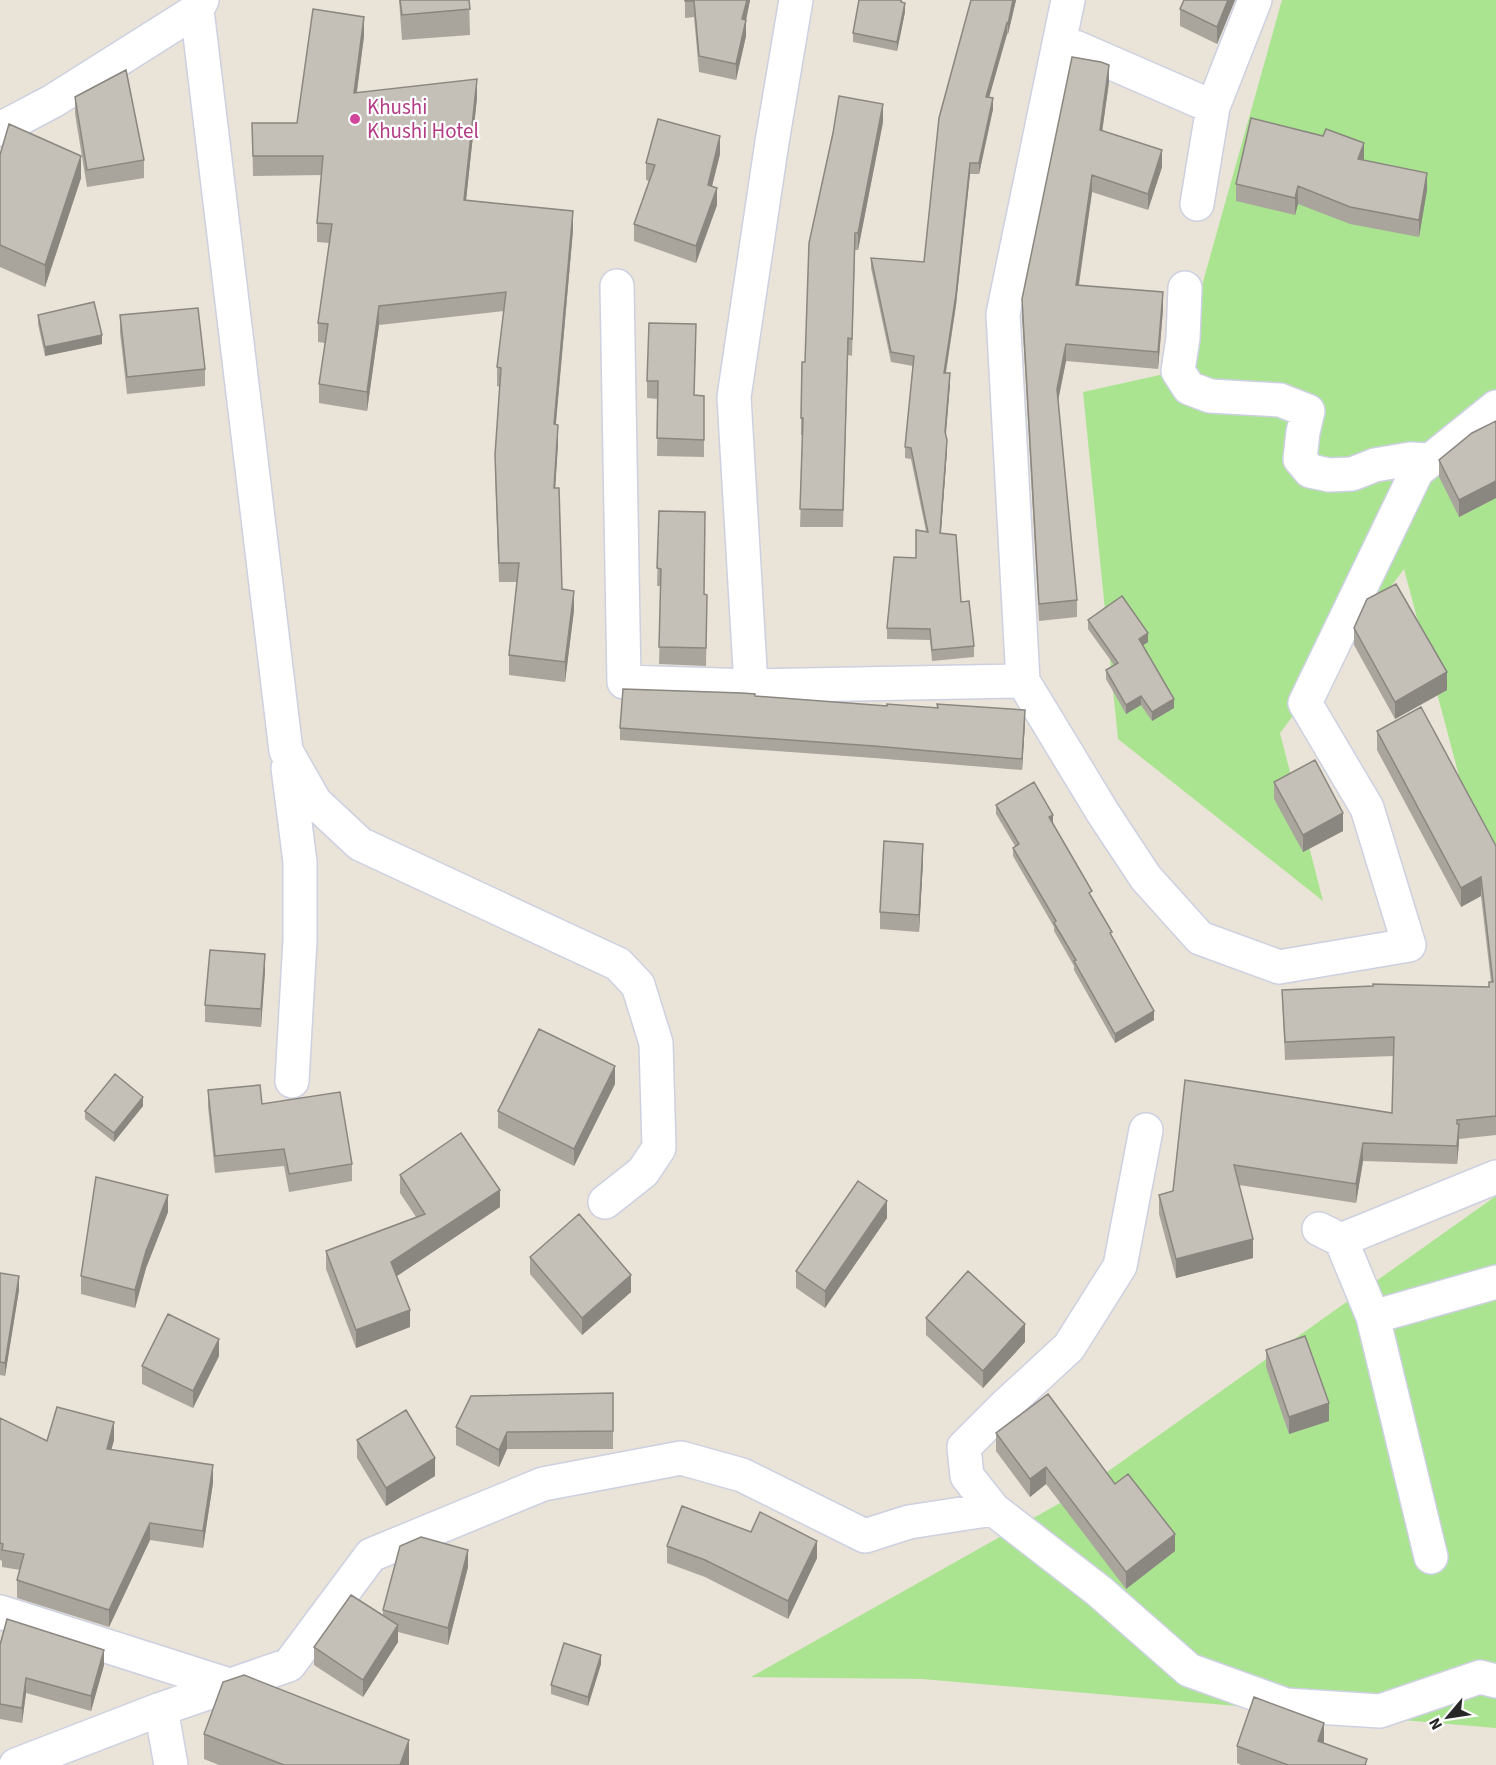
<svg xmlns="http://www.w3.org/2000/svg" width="1496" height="1765" font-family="'Source Sans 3',sans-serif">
  <rect width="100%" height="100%" fill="#eae3d7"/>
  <path fill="#aae491" d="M1282 0H1496V915L1404 569 1280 733 1323 901 1118 739 1083 392 1178 371Z
    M1496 1196V1728L922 1679 751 1677 1076 1494Z"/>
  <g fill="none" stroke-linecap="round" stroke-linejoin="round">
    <defs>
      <path id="minor" d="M796 0 772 142 734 397 751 686 1023 681
        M1068 0 1003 314 1023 681 1103 813 1146 878 1200 938 1279 967 1409 945 1367 808 1305 703 1417 471 1496 407
        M197 10 286 751 315 802 360 844 618 964 638 985 656 1043 659 1148 643 1172 605 1202
        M1059 45 1075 47 1213 107 1197 204
        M1213 107 1255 0
        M0 129 53 101 197 10 202 0
        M617 286 624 682 751 686
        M1185 288 1183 338 1178 371 1189 388 1210 396 1280 400 1308 411 1303 432 1300 459 1310 471 1329 475 1352 474 1375 465 1410 459 1431 460
        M288 768 300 862V940L292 1081
        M1146 1130 1120 1266 1069 1347 1005 1406 964 1447 967 1476 993 1509 1099 1591 1189 1670 1286 1705 1380 1711 1480 1677 1496 1681
        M1319 1229 1341 1240 1373 1317
        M1341 1240 1496 1177
        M1431 1557 1373 1317 1496 1282
        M0 1612 229 1685
        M161 1709 171 1765
        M16 1765 161 1709 289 1665 371 1555 543 1484 681 1458 742 1475 865 1536 909 1522 993 1509"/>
    </defs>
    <use href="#minor" stroke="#cdd0e1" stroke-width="36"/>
    <use href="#minor" stroke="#fff" stroke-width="33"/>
  </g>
  <path fill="#a9a59d" d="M399 0H469L470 35 402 40Z
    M685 0H750L746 20V36L736 80 699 72 694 17 685 18Z
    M859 0H902V2L905 12 897 51 853 42V33Z
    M971 0H1016L1008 34H1007L989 98 993 109 979 174H970L956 305 946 373 950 384 946 435 947 450 941 533 974 646V657L932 661 930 640 887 639V628L916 558 926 531 911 459 905 458V447L913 366 891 362 871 268V258L924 262Z
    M1235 0 1217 44 1180 26V9Z
    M364 36 357 92 477 98 466 200 573 230 556 424 558 444 555 488 562 589 574 610 565 682 509 675V655L517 582H499L495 474V455L500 387 497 386V367L504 311 379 325 367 411 319 403V384L325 343 318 342V323L330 243 317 242V223L322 175 253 176 252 123H297Z
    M1109 82 1102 131 1162 167 1148 210 1092 192 1079 285 1163 309 1158 369 1066 361 1058 400 1077 600V617L1039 621 1022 315V299Z
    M75 97 144 160V178L87 187 75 114Z
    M883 122 858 250H855L852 356 848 355 843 527H800L803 435H801V418L805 362Z
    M720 154 712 186 717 205 696 263 634 241V224L649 181 646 180V163Z
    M0 155 81 178 45 287 0 267Z
    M1364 161 1427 190 1419 237 1350 224 1298 204 1295 215 1236 201V184Z
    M38 315 102 344 45 356 38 324Z
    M120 315 205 369V386L127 394 120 333Z
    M696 342 694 395 704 396V457L657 456 658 399 647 398V381Z
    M1439 460 1496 498 1459 517 1439 477Z
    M659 511 704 594 707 612 706 666 659 664 661 586H657Z
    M1088 620 1148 642 1143 645 1174 708 1152 721 1141 705 1126 714 1106 679V670L1114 665 1088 629Z
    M1354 628 1447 690 1395 719 1354 645Z
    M755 696 1025 722 1022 770 874 758 620 740V728Z
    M1377 731 1496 846V1135L1459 1139 1457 1164 1363 1161 1356 1203 1239 1185 1253 1258 1176 1278 1159 1214V1195L1173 1191 1185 1080 1392 1113 1394 1056 1285 1060 1282 990 1489 987 1491 982 1481 896 1461 907 1377 750Z
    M1274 782 1343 831 1303 852 1274 799Z
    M996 805 1053 824 1154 1020 1115 1043 1074 970V966L1054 931V927L1013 856V848L1015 846 996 814Z
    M923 862 919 932 880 929V912Z
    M265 971 261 1027 205 1022V1005Z
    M615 1084 574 1166 498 1128V1111Z
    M208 1090 262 1104 352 1164V1181L289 1192 284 1166 215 1173 208 1107Z
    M143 1106 114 1142 85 1119V1111Z
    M400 1175 500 1207 397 1276 410 1327 356 1348 326 1269V1251L416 1217 400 1193Z
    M168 1212 146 1268 135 1308 81 1294V1276Z
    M887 1218 825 1308 796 1288V1271Z
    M530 1257 631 1292 582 1335 530 1274Z
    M0 1273 19 1290 5 1376 0 1375Z
    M926 1318 1025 1342 983 1388 926 1335Z
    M1266 1350 1329 1421 1289 1434 1266 1367Z
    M219 1356 193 1408 142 1384V1366Z
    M613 1393V1449H507L499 1467 456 1445V1427Z
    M0 1418 47 1441 114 1440 111 1450 213 1483 203 1548 150 1540 109 1627 17 1598V1580L20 1570 2 1567V1561L0 1560Z
    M996 1433 1175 1551 1126 1589 1046 1484 1030 1497 996 1451Z
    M357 1440 435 1476 386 1506 357 1458Z
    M751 1532 817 1558 788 1619 705 1577 667 1563V1546Z
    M468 1567 448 1645 398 1632V1642L363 1697 314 1665V1647L383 1615V1610Z
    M0 1645 104 1665 91 1711 26 1693 22 1723 0 1719Z
    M601 1664 588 1706 551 1694V1685Z
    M204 1734 409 1765H219L204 1759Z
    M1324 1741 1323 1743 1367 1765H1241L1237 1763V1746Z"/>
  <path fill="#8a8680" d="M747 0H750L746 20V36L736 80V64L742 19Z
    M1013 0H1016L1008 34V24Z
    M1228 0H1235L1217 44V27Z
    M905 3V12L897 51V42Z
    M364 17V36L354 112V93Z
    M1007 23V34L986 108V97Z
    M1109 65V82L1100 147V130Z
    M477 79V98L464 219V200Z
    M993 98V109L979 174V163Z
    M883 104V122L858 250V233Z
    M720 136V154L708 202V185Z
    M1364 143V161L1358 159Z
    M1162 150V167L1148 210V194Z
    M81 156V178L45 287V265Z
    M970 163V174L956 305 944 383V373Z
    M1427 173V190L1419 237V220Z
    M1092 175V192L1076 302V285Z
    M1298 186V204L1295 215V198Z
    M717 188V205L696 263V246Z
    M573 211V230L554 443V424Z
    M1163 292V309L1158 369V352Z
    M379 306V325L367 411V392Z
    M102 335V344L45 356V347Z
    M1066 344V361L1057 406V389Z
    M950 373V384L945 442V432Z
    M558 425V444L554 508V488Z
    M947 440V450L940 544V533Z
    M1496 481V498L1459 517V500Z
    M574 591V610L565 682V662Z
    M1148 633V642L1139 648V639Z
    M1447 672V690L1395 719V702Z
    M1141 696V705L1126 714V705Z
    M1174 699V708L1152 721V712Z
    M1025 710V722L1022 770V759Z
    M1343 813V831L1303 852V835Z
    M1053 815V824L1049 817Z
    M923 844V862L919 932V915Z
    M1481 877V896L1461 907V888Z
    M265 954V971L261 1027V1009Z
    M1154 1011V1020L1115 1043V1034Z
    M615 1066V1084L574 1166V1149Z
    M143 1097V1106L114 1142V1133Z
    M1459 1124V1143L1457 1164V1146Z
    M1363 1143V1161L1356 1203V1184Z
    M500 1190V1207L391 1280V1262Z
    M168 1195V1212L146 1268 135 1308V1290L146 1251Z
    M887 1201V1218L825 1308V1291Z
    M1253 1239V1258L1176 1278V1259Z
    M631 1275V1292L582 1335V1318Z
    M19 1276V1290L5 1376V1363Z
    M410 1310V1327L356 1348V1330Z
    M1025 1324V1342L983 1388V1371Z
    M219 1339V1356L193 1408V1391Z
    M1329 1403V1421L1289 1434V1417Z
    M114 1422V1440L107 1466V1449Z
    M507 1432V1449L499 1467V1450Z
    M435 1458V1476L386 1506V1488Z
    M213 1465V1483L203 1548V1531Z
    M1046 1467V1484L1030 1497V1479Z
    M150 1523V1540L109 1627V1610Z
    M1175 1534V1551L1126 1589V1572Z
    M817 1541V1558L788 1619V1601Z
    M468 1550V1567L448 1645V1628Z
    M398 1625V1642L363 1697V1680Z
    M104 1650V1665L91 1711V1696Z
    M601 1655V1664L588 1706V1697Z
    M26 1678V1693L22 1723V1708Z
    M1324 1723V1741L1318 1759V1741Z
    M409 1740V1765H400Z"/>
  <path fill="#c5c0b7" stroke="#8a8680" stroke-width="1.5" d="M400 0H469L470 9 402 15Z
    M685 0H747L742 19 746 20 736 64 699 56 694 1H685Z
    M859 0H901V2L905 3 897 42 853 33Z
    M971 0H1013L1008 24 1007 23 986 97 993 98 979 163H970L956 294 944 373H950L945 432 947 440 940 533 956 535 961 602 969 601 974 646 932 650 930 629 887 628 894 557 916 558V530L928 532 911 448 905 447 914 356 891 352 871 258 924 262 939 118Z
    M1184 0H1228L1217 27 1180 9Z
    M313 9 364 17 354 93 477 79 464 200 573 211 554 424 558 425 554 488H559L562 589 574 591 565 662 509 655 519 563H499L495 455 501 368 497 367 506 292 379 306 367 392 319 384 328 324 318 323 332 224 317 223 323 156H253L252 123H297Z
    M1072 57 1101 62 1109 65 1100 130 1162 150 1148 194 1092 175 1076 285 1163 292 1158 352 1066 344 1057 389 1077 600 1039 604 1022 299Z
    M126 70 144 160 87 170 75 97Z
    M839 96 883 104 858 233H855L852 339 848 338 843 510 800 509 803 418H801L802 362H805L809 243 833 133Z
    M1251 118 1323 136 1326 129 1364 143 1358 159 1427 173 1419 220 1350 207 1298 186 1295 198 1236 184Z
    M658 119 720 136 708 185 717 188 696 246 634 224 655 165 646 163Z
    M9 124 81 156 45 265 0 245V155Z
    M94 302 102 335 45 347 38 315Z
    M198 308 205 369 127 377 120 315Z
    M649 323 696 324 694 395 704 396V440L657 438 658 381H647Z
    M1496 421V481L1459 500 1439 460 1472 433Z
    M659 511 705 512 704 594 707 595 706 648 659 647 661 569 657 568Z
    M1396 584 1447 672 1395 702 1354 628 1367 599Z
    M1122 596 1148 633 1139 639 1174 699 1152 712 1141 696 1126 705 1106 670 1118 663 1088 620Z
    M623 689 742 693 755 694V696L887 706V704L938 708 937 704 1025 710 1022 759 874 746 620 728Z
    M1421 707 1496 846V1116L1457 1120V1124H1459L1457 1146 1363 1143 1356 1184 1234 1165 1253 1239 1176 1259 1159 1195 1173 1191 1185 1080 1392 1113 1394 1037 1285 1042 1282 990 1373 986V984L1489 987V982H1493L1481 877 1461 888 1377 731Z
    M1315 760 1343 813 1303 835 1274 782Z
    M1034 782 1053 815 1049 817 1092 891 1089 893 1112 932 1110 933 1154 1011 1115 1034 1074 961 1076 960 1054 923 1056 921 1013 848 1019 844 996 805Z
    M884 841 923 844 919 915 880 912Z
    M210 950 265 954 261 1009 205 1005Z
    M539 1029 615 1066 574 1149 498 1111Z
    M115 1074 143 1097 114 1133 85 1111Z
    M260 1085 262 1104 340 1092 352 1164 289 1174 284 1149 215 1156 208 1090Z
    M461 1133 500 1190 391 1262 410 1310 356 1330 326 1251 425 1214 400 1175Z
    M96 1177 168 1195 146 1251 135 1290 81 1276Z
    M858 1181 887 1201 825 1291 796 1271Z
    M579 1214 631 1275 582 1318 530 1257Z
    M968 1271 1025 1324 983 1371 926 1318Z
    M0 1273 19 1276 5 1363 0 1362Z
    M168 1314 219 1339 193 1391 142 1366Z
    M1305 1336 1329 1403 1289 1417 1266 1350Z
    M613 1393V1431L507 1432 499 1450 456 1427 471 1396Z
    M1048 1394 1115 1484 1128 1474 1175 1534 1126 1572 1046 1467 1030 1479 996 1433Z
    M57 1407 114 1422 107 1449 213 1465 203 1531 150 1523 109 1610 17 1580 24 1554 2 1550 3 1544 0 1543V1418L47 1441Z
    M406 1410 435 1458 386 1488 357 1440Z
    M682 1506 751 1532 760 1512 817 1541 788 1601 705 1560 667 1546Z
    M421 1537 468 1550 448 1628 383 1610 400 1546Z
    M351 1595 398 1625 363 1680 314 1647Z
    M7 1619 104 1650 91 1696 26 1678 22 1708 0 1704V1645Z
    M564 1643 601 1655 588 1697 551 1685Z
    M244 1675 409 1740 400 1765H284L204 1734 223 1682Z
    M1254 1697 1324 1723 1318 1741 1367 1759 1365 1765H1288L1237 1746Z"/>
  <circle fill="#d1479c" stroke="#fff" stroke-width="2" cx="355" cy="119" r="6"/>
  <g text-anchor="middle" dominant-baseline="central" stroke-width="4.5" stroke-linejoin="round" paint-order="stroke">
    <g font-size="21" fill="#b23c85" stroke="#fff" text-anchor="start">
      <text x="367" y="107">Khushi<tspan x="367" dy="24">Khushi Hotel</tspan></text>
    </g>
  </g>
  <g transform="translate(1448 1717) rotate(241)" stroke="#ffffff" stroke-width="4.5" paint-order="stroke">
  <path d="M0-4.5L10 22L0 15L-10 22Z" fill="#272727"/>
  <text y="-9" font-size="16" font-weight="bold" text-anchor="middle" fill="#272727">N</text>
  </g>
</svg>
